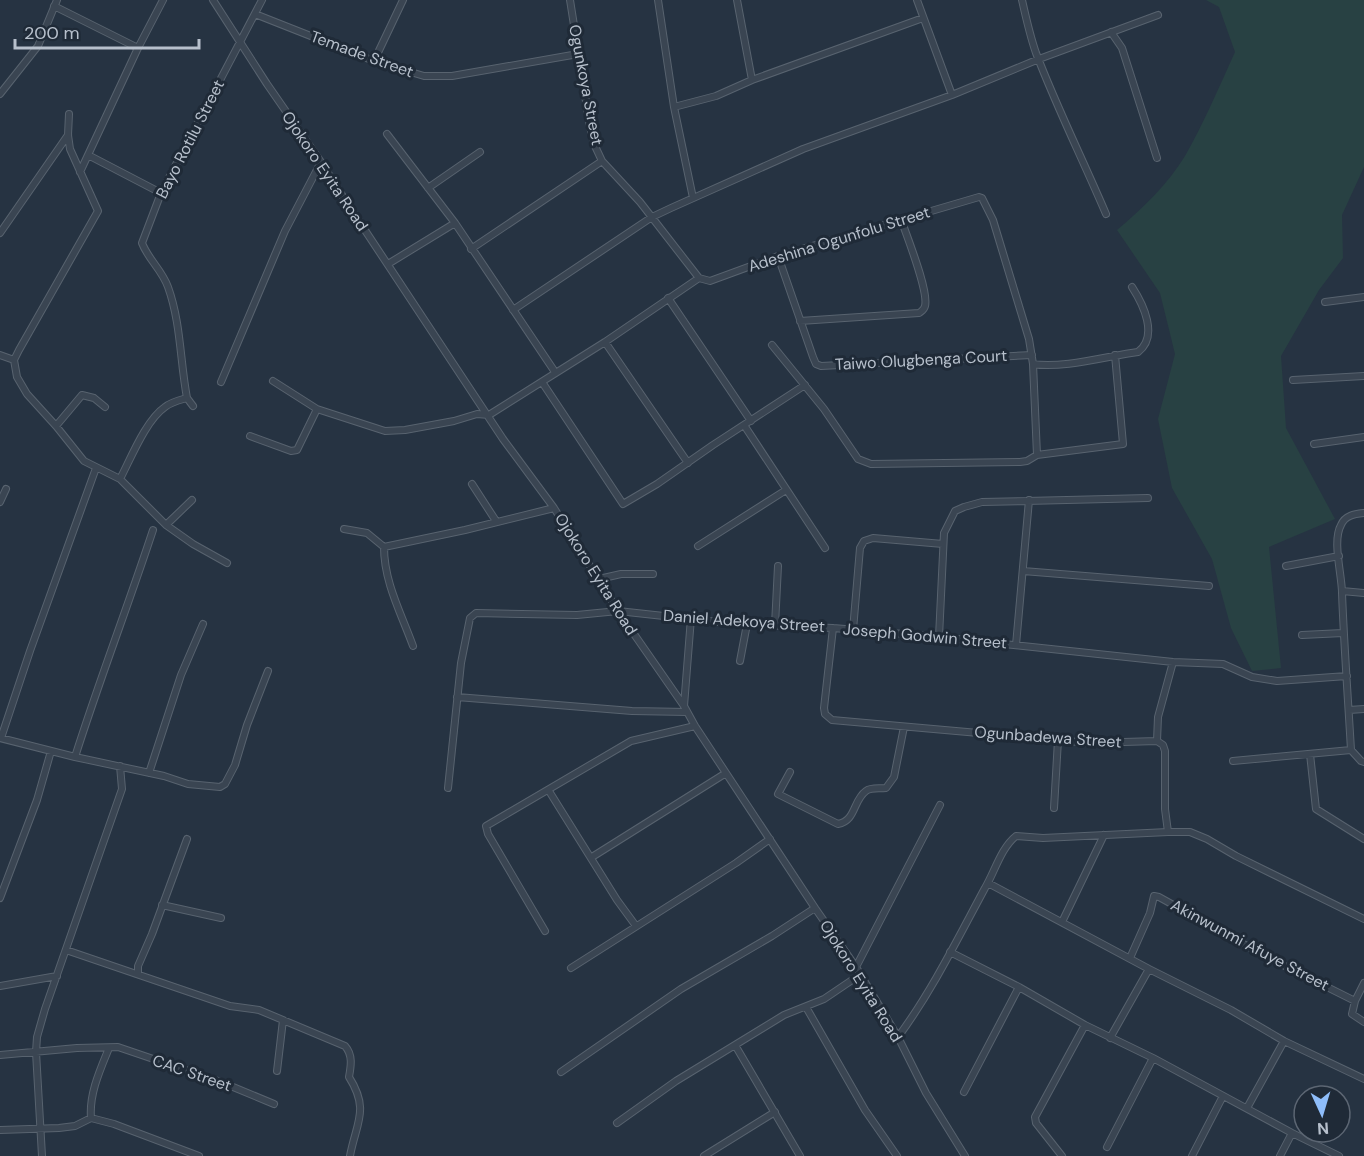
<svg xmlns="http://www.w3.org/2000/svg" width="1364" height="1156" font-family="'DM Sans',sans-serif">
  <rect width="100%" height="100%" fill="#263342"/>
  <path fill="#284143" d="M1206 0H1364V167L1342 215 1343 258 1319 290 1281 356 1286 428 1335 519 1269 547 1281 668 1252 671 1231 628 1212 559 1172 488 1158 419 1175 354 1160 293 1117 230C1142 209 1168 184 1185 156 1204 123 1219 87 1235 52L1219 7Z"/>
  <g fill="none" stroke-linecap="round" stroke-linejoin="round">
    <defs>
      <path id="minor" d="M213 0 267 84 321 162 347 203 503 439 554 508 618 611 684 706 695 726 815 908 856 967 898 1037 926 1093 965 1156
        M570 0 590 127 595 146 602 161 640 202 699 278
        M658 0 674 107 693 198
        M737 0 752 80
        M917 0 952 95
        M1022 0C1026 18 1030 36 1036 53 1057 108 1083 160 1106 214
        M54 6 138 48
        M255 14 374 61 424 76H452L578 54
        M1111 32 1122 48 1157 158
        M374 61 403 0
        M0 94 38 46 57 0
        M674 107 716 96 752 80 923 18
        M69 114 68 135 70 149 98 211 19 350 14 360 17 377 27 394 56 426 84 461 120 479 166 525 193 544 227 563
        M387 134 455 223 555 372
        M88 155 161 193
        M80 172 138 48 163 0
        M428 188 480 152
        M0 233 68 135
        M471 249 602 161
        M778 256 813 357 816 364 821 366 1032 355
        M388 264 455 223
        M699 278 710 281 778 256 979 197 982 198 993 220 1029 339 1033 364 1037 455
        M668 298 751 421
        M1325 302 1364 297
        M513 310 652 217 671 208 803 149 952 95 1039 59 1158 15
        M800 321 919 313C923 310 924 310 925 306 929 291 907 237 901 219
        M605 342 688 463
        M772 345 824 409 858 459 871 464 1020 462 1027 461 1037 455 1123 444 1115 355
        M0 355 14 360
        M1033 364C1062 369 1108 356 1138 352 1159 336 1143 304 1132 287
        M1293 380 1364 376
        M273 381 317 409 385 431 405 430 454 421 477 414 489 415
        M221 382 285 231 321 162
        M542 382 623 504 657 484 713 445 805 385
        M193 406 187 398C180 361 181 323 168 287 162 270 148 259 142 243L161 193 262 0
        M489 415 605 342 699 278
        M744 425 825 548
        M56 426 82 395 94 398 105 407
        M250 436 291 451 297 450 317 409
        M1314 444 1364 437
        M120 479C131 458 146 420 165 407 171 402 180 400 187 398
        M472 484 496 521
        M0 502 6 489
        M166 525 192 500
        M344 529 367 533 384 547C384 582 401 613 413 646
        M698 546 786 490
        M384 547 465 530 554 508
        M1286 566 1339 556
        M1023 571 1209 586
        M599 579 621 574H653
        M1342 591 1364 593
        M775 625 778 566
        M833 628 824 708 825 714 832 720 1090 743 1157 741 1163 745 1165 751V809L1168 832
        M853 630 860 548 864 541 873 538 943 544
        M1302 635 1343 633
        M939 637 944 533 955 511 964 507 982 502 1148 498
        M1016 645 1029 500
        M740 661 747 624
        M457 697 632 711 687 712
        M684 706 691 618
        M1349 710 1364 709
        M0 738 75 757 164 776 188 784 220 787 225 784 235 765 247 725 268 671
        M1 738 30 651 96 468
        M1157 741 1158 717 1173 662
        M1351 750C1348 698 1344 645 1342 593 1342 575 1332 541 1341 525 1345 515 1355 514 1364 513
        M1310 754 1316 809 1364 839
        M75 757C99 681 128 606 153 530
        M1233 761 1351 750 1361 761 1364 762
        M790 772 778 794 838 824C856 821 853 800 866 791 871 787 879 789 886 788L894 777 904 727
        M149 773 181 675 203 624
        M448 788 461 663 470 618 476 613 577 615 618 611 737 624 833 628 939 637 1173 662 1223 664 1252 677 1277 681 1347 676
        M549 791 617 900 636 926
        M1054 808 1058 740
        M592 857 726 773
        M988 883 1149 969 1231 1010 1284 1041 1364 1079
        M0 898 37 800 51 751
        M162 905 221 918
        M1062 922 1104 835
        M545 931 488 834 486 826 631 741 695 726
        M66 950 230 1006 259 1010 345 1046C353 1055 351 1066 349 1077 370 1110 356 1123 350 1156
        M950 952 1019 987 1085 1025 1153 1058 1292 1133 1339 1156
        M1130 958 1150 913 1154 896 1159 897 1267 957 1355 1001 1364 983
        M856 967 940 805
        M571 968 736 863 770 839
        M138 973V966L152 934 187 839
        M0 986 57 976
        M1355 1001 1352 1014 1364 1022
        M806 1007 865 1110 897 1156
        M898 1037C932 991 958 938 985 888 995 871 1001 848 1016 836L1043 838 1168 832H1190L1207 839 1236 856 1364 919
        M1110 1038 1149 969
        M735 1045 800 1156
        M0 1055 77 1048 118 1047 221 1082 274 1104
        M277 1071 283 1020
        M561 1072 681 989 772 936 815 908
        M964 1092 1019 987
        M1247 1108 1284 1041
        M91 1118C89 1094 100 1070 109 1048
        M617 1123 676 1081 784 1015 824 999 861 974
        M0 1130 59 1128 75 1126 91 1118 114 1124 199 1156
        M1107 1147 1153 1058
        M42 1156 36 1052 37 1037 45 1009 122 789 120 766
        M704 1156 775 1112
        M1062 1156 1036 1123 1035 1117 1085 1025
        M1192 1156 1223 1096
        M1280 1156 1292 1133"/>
    </defs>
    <use href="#minor" stroke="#58636f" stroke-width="8"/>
    <use href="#minor" stroke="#3a4552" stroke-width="6"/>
  </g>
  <g text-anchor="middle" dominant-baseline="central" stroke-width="6" stroke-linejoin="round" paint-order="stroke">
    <g font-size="16" fill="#b7c0cc" stroke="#1f2a37">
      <text transform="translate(362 54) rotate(20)">Temade Street</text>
      <text transform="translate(586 85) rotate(79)">Ogunkoya Street</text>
      <text transform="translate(190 139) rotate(-63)">Bayo Rotilu Street</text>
      <text transform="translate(325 171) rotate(56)">Ojokoro Eyita Road</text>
      <text transform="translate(839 239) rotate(-17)">Adeshina Ogunfolu Street</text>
      <text transform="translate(921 360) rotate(-3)">Taiwo Olugbenga Court</text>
      <text transform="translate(596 574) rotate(58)">Ojokoro Eyita Road</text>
      <text transform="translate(744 621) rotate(4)">Daniel Adekoya Street</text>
      <text transform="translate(925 636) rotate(5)">Joseph Godwin Street</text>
      <text transform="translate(1048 737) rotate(4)">Ogunbadewa Street</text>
      <text transform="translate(1250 945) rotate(28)">Akinwunmi Afuye Street</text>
      <text transform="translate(861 981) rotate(58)">Ojokoro Eyita Road</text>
      <text transform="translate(192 1073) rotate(19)">CAC Street</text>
    </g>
  </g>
  <g transform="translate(1322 1114) rotate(176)"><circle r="28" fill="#1f2a37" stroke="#5c6673" stroke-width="1.5"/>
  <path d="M0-4.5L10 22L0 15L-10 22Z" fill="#8ebdfa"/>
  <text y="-9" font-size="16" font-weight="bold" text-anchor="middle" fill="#b7c0cc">N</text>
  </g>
  <path d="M15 39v9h184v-9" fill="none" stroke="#b7c0cc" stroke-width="3"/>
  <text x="24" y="39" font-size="18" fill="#b7c0cc" stroke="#1f2a37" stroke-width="4.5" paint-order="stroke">200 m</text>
</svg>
